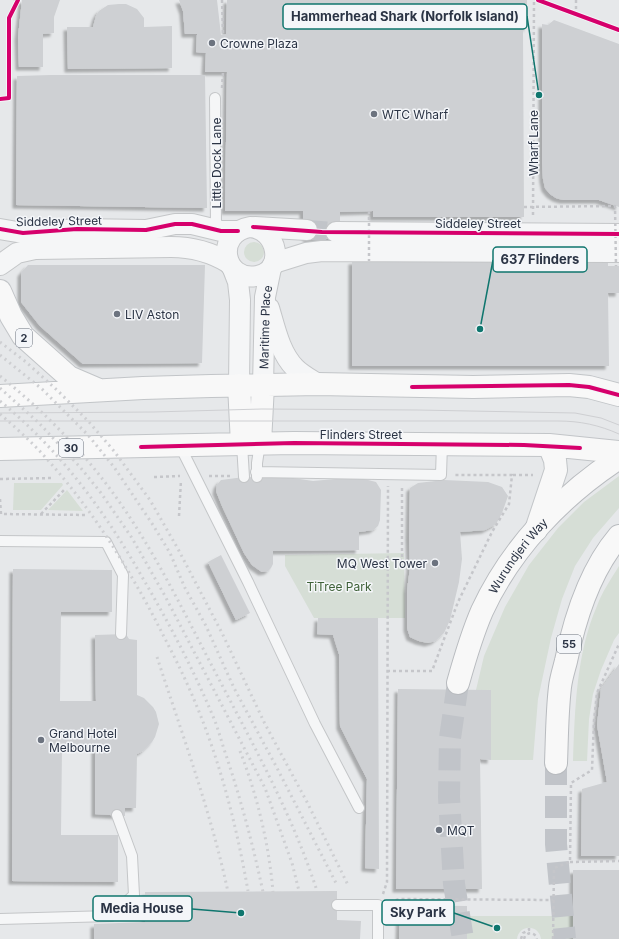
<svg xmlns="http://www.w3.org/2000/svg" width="619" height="939" font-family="Inter,sans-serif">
  <defs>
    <filter id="shadow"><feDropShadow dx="-3.5" dy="3.5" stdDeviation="1" flood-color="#0004"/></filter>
  </defs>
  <rect width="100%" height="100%" fill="#e6e8ea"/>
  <path fill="#d6ded6" d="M244 252a10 10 0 1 1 20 0a10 10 0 1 1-20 0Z
    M619 476V508L593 538 575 566 562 599 551 638 538 699 533 760H491V690H476L484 656 505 607 529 565 558 528 584 502Z
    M14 483H62L63 485 41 510H13Z
    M67 490 83 511 48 510Z
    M404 553 405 618H314L285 566V555Z
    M619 566V633L614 640 601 670 593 694 589 719 587 761H573C575 710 576 654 597 606 602 592 611 579 619 566Z
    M467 916H573V939H541C539 924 519 924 517 939H467Z"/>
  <path fill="#ced0d3" filter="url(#shadow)" d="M22 0H60L54 17V33L43 34V67H19L18 37Z
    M179 0H217L221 35 226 34 227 0H527V28L523 29 524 217H373V211L340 212V229L336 239H307L303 229V211H225L227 72H205L206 53 196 52 197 34H185L183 11Z
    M119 4H126L137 9 144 18V27L172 26V68L68 69 67 27H93L96 16 99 11 108 5Z
    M554 20 619 44V207L599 200H563L556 198 550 194 545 188 543 179 542 164V24L548 25Z
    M51 75H205L207 208 16 205 17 76Z
    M352 261H608V266H619V293H608L609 366H352Z
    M28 265H205L202 363 83 364 40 326 21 302V273Z
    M244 477 293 478 313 481 335 479H364L376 482 381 490 380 520 378 526 373 530 359 532V550L273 551V564L271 568 268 571 262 572 252 565 244 553 222 506 216 491 217 485 221 480Z
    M444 480 488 482 502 487 508 496 502 513 496 524 485 530 460 532 462 559 459 582 450 620 444 633 435 641 428 643 419 641 410 637 407 628V590L410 568 409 537 410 488 418 483Z
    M221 555 250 613 236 620 208 562Z
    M13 569 112 570V612H61L60 701H96L95 635 126 634 129 639 137 640V695L144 698 153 707 156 712 159 724 155 737 152 742 143 751 137 754 136 808H125V816L95 814V747H62L61 835H118V882L12 881Z
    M318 618H378L379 869 365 868 367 779 340 726 339 654 333 635 317 634Z
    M619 664V856H581L582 789 607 782 597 725 601 689Z
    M398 689 491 690V760L480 759 482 889H396Z
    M573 870H619V939H573Z
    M337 891V920L361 921 360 939H94V924L145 922V892Z
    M400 905 467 906V939H399Z"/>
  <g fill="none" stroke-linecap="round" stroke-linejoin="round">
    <path stroke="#c1c4c9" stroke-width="20" stroke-dasharray="20 10" stroke-linecap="butt" d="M307 230 336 232"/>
    <path stroke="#c1c4c9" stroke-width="22" stroke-dasharray="22 11" stroke-linecap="butt" d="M458 683 450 738 449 797 454 884 463 939
      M556 763V844L565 939"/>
    <defs>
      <path id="service" d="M215 98 216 229
        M242 444 244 477
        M180 446 248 582 315 724 359 808
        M256 472 441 475 442 444
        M257 477V463L260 443
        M0 541 106 542 123 575 121 634
        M337 905H378V939
        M0 919 111 916 134 895 132 856 117 815"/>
      <g id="minor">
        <path d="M250 227C278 229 286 271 257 276 223 282 214 233 250 227Z"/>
        <path d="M255 227 307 230"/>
        <path d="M0 229 23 233 77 229 146 230 175 224H192L221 231H238"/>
        <path d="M336 232 619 234"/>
        <path d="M274 263 306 253 322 251 619 252"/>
        <path d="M0 265 17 253 35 249 171 247C192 247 211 252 229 263"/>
        <path d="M233 269 238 282 240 300 239 385"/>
        <path d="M269 308C275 328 280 353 295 368 302 375 310 379 318 384"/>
        <path id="s1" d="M263 385 265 297 271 268"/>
      </g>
      <path id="primary" d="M0 291 11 316 23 336 69 377 97 389
        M239 385 242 444
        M0 396 143 388 211 386 318 384 473 387 569 385 589 387 619 395
        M260 443 263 385
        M0 449 294 443 549 445 619 452
        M536 530 556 470 555 460 549 445"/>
      <g id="trunk">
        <path id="s2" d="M458 683C465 658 472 634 482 611 511 548 562 495 619 458"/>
        <path d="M556 763C557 738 557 712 560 687 561 678 564 669 566 661 575 617 590 570 619 536"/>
      </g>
    </defs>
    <use href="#service" stroke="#c4c6c8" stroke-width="12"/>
    <use href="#minor" stroke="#c4c6c8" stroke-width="22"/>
    <use href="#primary" stroke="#c2c5c8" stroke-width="24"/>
    <use href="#trunk" stroke="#b8bbbf" stroke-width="24"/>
    <path stroke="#c5c6ca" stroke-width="2.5" stroke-dasharray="3 3" stroke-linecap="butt" d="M222 0 223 35
      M576 0V14
      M15 7V0
      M222 88 223 72
      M533 215 534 0
      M513 475H533
      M209 476H232
      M154 477 180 476
      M0 479 54 478
      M0 499 1 514 87 515
      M41 514 65 489
      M179 516 181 480
      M387 560H402V487
      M387 671H432L458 602 492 532 509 504 512 475H453
      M570 862 619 861
      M383 894 387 882 388 486
      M390 902 399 899 553 900
      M521 939 523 933 529 930V927
      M524 939 525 936C529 932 533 933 536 936L537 939
      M553 939 554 868 570 862 571 783 592 770 594 721 597 693 619 644"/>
    <use href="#service" stroke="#f5f6f7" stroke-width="10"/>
    <use href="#minor" stroke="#f5f6f7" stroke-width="20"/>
    <use href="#primary" stroke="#f8f8f8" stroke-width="22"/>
    <use href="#trunk" stroke="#f8f8f8" stroke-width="22"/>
    <path stroke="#cecfd2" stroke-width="1" d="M0 413 153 412 262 409 417 410 575 413 601 418 619 425
      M0 421H558C580 421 599 425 619 434"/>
    <path stroke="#cecfd2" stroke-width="3" stroke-dasharray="2 4" stroke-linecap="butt" d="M0 342 26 362 58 391 89 422 114 451 150 500 178 549 222 633 265 724 307 802 348 885
      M0 355 42 389 88 435 114 467 153 525 170 553 185 588 206 626 234 688 277 768 337 885
      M0 376C45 412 85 453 118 500 159 558 189 623 222 685 257 752 294 819 317 891
      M0 388 39 423 80 467 101 493 132 538 165 596 265 788 292 863 299 891
      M0 401C62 452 106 513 145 582 170 625 193 669 212 714 218 727 221 741 226 755 241 800 253 845 263 892
      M0 414C16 428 32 442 46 458 90 507 125 562 156 621 167 643 179 665 189 688 218 753 236 822 248 891
      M157 657C182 734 211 812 228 892
      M240 751C257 795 269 844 273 892"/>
    <path stroke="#c5c6ca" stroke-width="2.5" stroke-dasharray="3 3" stroke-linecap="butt" d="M524 207 615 206 616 266
      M369 211V261"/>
    <defs>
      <path id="cycleway" d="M538 0 619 30
        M0 99 9 98V18L18 0
        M253 227 322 232 619 234
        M0 229 23 233 77 229 146 230 175 224H192L221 231H238
        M412 387 569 385 589 387 619 395
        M141 447 294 443 524 445 580 448"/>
    </defs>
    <use href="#cycleway" stroke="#f4f6f9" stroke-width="6"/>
    <use href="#cycleway" stroke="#d6006c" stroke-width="4"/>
  </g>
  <g fill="#6c737f" stroke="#f4f6f9" stroke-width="1.5">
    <circle cx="212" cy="43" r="4"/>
    <circle cx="374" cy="114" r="4"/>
    <circle cx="117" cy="314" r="4"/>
    <circle cx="435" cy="563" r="4"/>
    <circle cx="41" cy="740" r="4"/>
    <circle cx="439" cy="830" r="4"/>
  </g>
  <g text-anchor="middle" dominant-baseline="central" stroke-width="3" stroke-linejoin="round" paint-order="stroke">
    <g fill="#f4f6f9" stroke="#676e7b" stroke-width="1">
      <rect x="16" y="329" width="16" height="18" rx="3"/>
      <rect x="59" y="439" width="24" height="18" rx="3"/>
      <rect x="557" y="635" width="24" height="18" rx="3"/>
    </g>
    <g font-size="11" font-weight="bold" fill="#2b3445">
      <text x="24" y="338">2</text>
      <text x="71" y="448">30</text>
      <text x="569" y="644">55</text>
    </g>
    <g font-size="12" fill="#2b3445" stroke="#f4f6f9" text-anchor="start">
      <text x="220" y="43">Crowne Plaza</text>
      <text x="382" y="114">WTC Wharf</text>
      <text x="125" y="314">LIV Aston</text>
      <text x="427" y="563" text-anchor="end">MQ West Tower</text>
      <text x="49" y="733">Grand Hotel<tspan x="49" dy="14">Melbourne</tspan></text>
      <text x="447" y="830">MQT</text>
    </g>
    <g font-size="12" fill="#2b3445" stroke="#f4f6f9">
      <text transform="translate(533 143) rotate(-90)">Wharf Lane</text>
      <text transform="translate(216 163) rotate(-90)">Little Dock Lane</text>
      <text transform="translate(59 221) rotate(-1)">Siddeley Street</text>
      <text x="478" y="223">Siddeley Street</text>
      <text stroke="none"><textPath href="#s1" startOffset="58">Maritime Place</textPath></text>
      <text x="361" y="434">Flinders Street</text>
      <text stroke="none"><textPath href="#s2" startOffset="142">Wurundjeri Way</textPath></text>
    </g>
    <g font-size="12" fill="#3f6138" stroke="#f4f6f9">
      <text x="339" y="586">TiTree Park</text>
    </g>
  </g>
  <path fill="none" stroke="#0f766e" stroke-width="1.5" d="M539 95L527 16M480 329L493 260M241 913L192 909M497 928L454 913"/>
  <g fill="#0f766e" stroke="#f4f6f9" stroke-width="1.5">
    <circle cx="539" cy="95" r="4"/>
    <circle cx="480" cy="329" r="4"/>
    <circle cx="241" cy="913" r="4"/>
    <circle cx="497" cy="928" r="4"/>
  </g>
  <g fill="#f4f6f9" stroke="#0f766e" stroke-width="1.5">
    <rect x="283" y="4" width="244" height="25" rx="4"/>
    <rect x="493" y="247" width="94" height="25" rx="4"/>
    <rect x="93" y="896" width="99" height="25" rx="4"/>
    <rect x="382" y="900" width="72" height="25" rx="4"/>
  </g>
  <g font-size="13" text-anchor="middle" font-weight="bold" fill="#2b3445">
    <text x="405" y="21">Hammerhead Shark (Norfolk Island)</text>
    <text x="540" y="264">637 Flinders</text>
    <text x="142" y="913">Media House</text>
    <text x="418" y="917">Sky Park</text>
  </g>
</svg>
